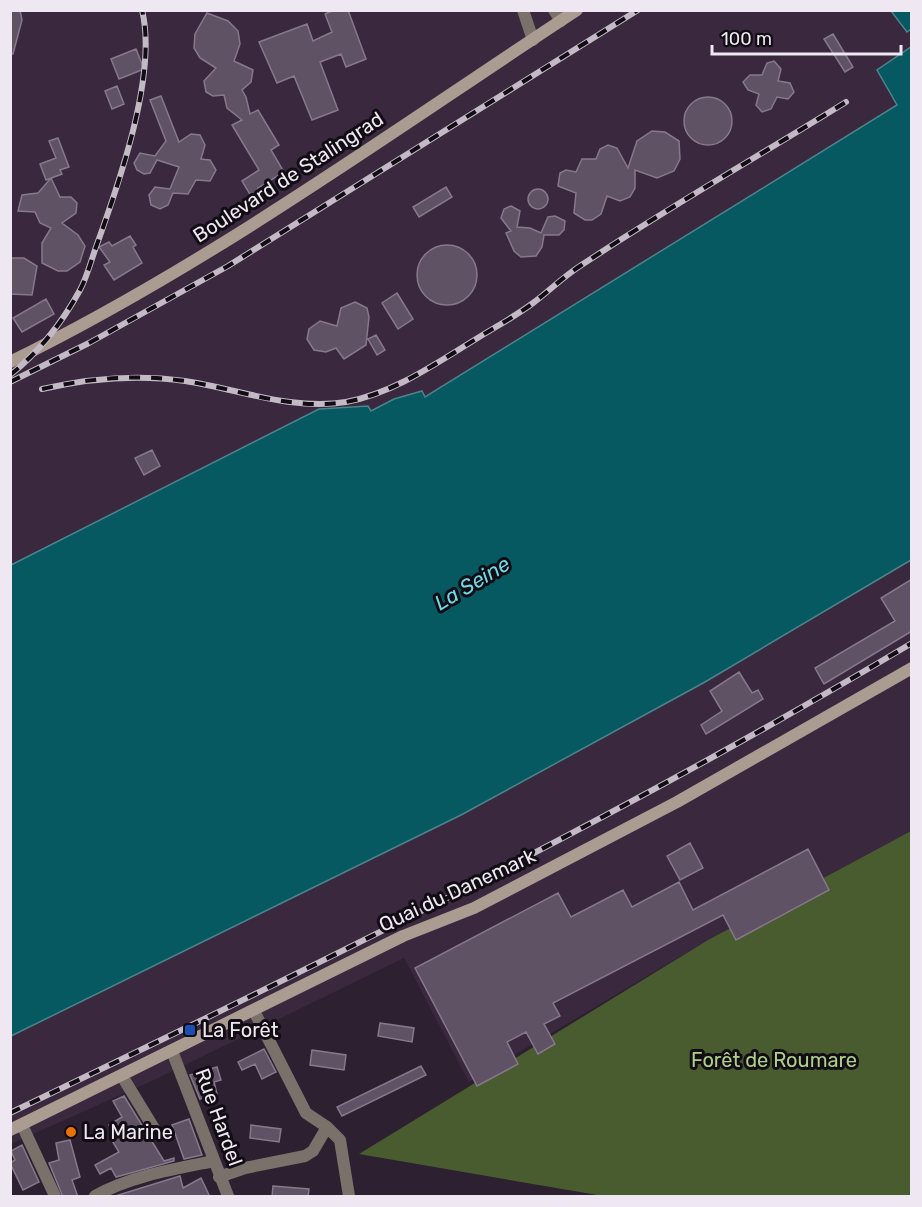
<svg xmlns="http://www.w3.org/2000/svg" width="922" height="1207" font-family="Rubik,sans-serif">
  <rect width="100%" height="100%" fill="#2d2131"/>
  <path fill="#39283e" d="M11 11H911V47L877 70 897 105 425 397 421 391 394 399 371 411 318 409 11 565Z
    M911 508V831L708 940 469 1082 404 958 156 1079 11 1144 10 1021Z"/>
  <path fill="#495c30" d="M911 831V1196H603L359 1154 708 940Z"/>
  <path fill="#075961" stroke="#4d848c" stroke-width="1.5" d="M891 11H911V29L907 32Z
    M911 47V560L705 682 461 815 11 1036V565L319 409 368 406 371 411 394 399 422 391 425 397 897 105 877 70Z"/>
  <path fill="#605265" stroke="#87788c" stroke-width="1.5" d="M10 10H20L22 20 13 54H10Z
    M334 10H348L366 59 346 67 341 54 320 62 338 110 312 120 294 76 277 83 259 42 307 24 313 41 332 32 325 14Z
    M207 13 228 21 238 31 240 44 234 61 253 70 251 82 242 90 246 97 250 114 258 110 279 145 271 150 284 172 258 188 259 191 251 196 242 181 259 170 232 125 242 120 227 108 224 95 213 96 206 92 204 81 216 68 200 58 194 48 195 34Z
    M833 34 853 67 845 72 824 39Z
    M136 49 144 69 119 79 111 59Z
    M774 61 781 69 778 81 790 83 794 92 788 99 777 97 771 109 762 112 756 105 759 94 748 90 743 82 750 75H762L767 63Z
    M117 86 124 104 112 109 105 91Z
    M161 96 179 142 191 134 200 135 205 145 201 159 210 160 216 170 210 181 196 180 188 194 173 193 168 205 160 209 151 205 149 195 155 187 170 189 179 167 157 160 150 173 144 174 137 170 134 163 140 153 155 156 166 141 150 100Z
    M684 121a24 24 0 1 1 48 0a24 24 0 1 1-48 0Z
    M652 131 665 132 679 141 680 159 674 171 657 178 635 170V188L630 197 620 201 607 196 601 214 592 220H585L574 213 576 193 558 186 560 173 566 170 576 172 582 159H596L600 149 608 145 617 148 628 168 637 141Z
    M58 138 69 167 60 170 62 174 46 180 40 164 56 158 49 141Z
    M51 178 60 197H71L77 203 76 213 62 223 78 235 85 246 80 262 67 271H58L42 263V243L51 228 40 223 35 212 18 211 22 195 38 193Z
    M446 187 452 197 419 217 413 207Z
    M528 199a10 10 0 1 1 20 0a10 10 0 1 1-20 0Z
    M511 206 520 211 517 227 530 228 541 233 548 217 555 216 565 221 564 230 559 235H544L542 247 536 256 521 257 514 251 506 233 511 231 501 218 504 209Z
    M130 236 136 245 133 247 142 263 114 280 104 265 110 262 99 247 109 242 112 246Z
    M417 275a30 30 0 1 1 60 0a30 30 0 1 1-60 0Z
    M10 258H24L37 266 32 295 10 294Z
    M397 293 413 319 398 329 382 303Z
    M46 299 54 314 22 332 13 318Z
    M355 302 367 308 369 317 366 345 344 359 336 348 326 352 314 350 307 339 309 329 320 321 337 326 341 308Z
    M376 335 385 350 377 355 368 339Z
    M152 450 160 466 144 475 135 458Z
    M912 579V631L824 684 815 668 895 621 881 598Z
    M739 672 752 693 758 690 763 699 706 734 701 725 722 711 710 691Z
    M690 843 703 868 680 880 667 856Z
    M808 849 829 890 736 940 723 915 553 1003 560 1016 544 1024 555 1044 538 1054 526 1032 507 1042 518 1064 477 1086 415 968 558 893 571 917 623 890 632 907 679 882 693 910Z
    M380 1023 414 1028 412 1042 378 1036Z
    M264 1049 276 1072 262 1079 255 1064 242 1070 238 1062Z
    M312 1050 346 1055 344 1070 310 1065Z
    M421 1066 426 1075 342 1116 337 1107Z
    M217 1067 221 1080 214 1082 217 1094 200 1099 190 1075Z
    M124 1096 164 1161 174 1158V1161L116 1177 111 1168 100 1174 95 1165 119 1152 111 1139 116 1136 109 1125 122 1117 113 1101Z
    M189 1119 202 1155 184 1159 172 1125Z
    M251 1125 281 1129 279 1142 250 1138Z
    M70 1140 80 1177 72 1180 78 1197H63L49 1163 59 1160 56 1143Z
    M22 1145 39 1182 23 1190 10 1163 15 1160 11 1151Z
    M180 1176 183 1188 201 1178 210 1197H112Z
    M273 1186 309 1189 308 1197H272Z"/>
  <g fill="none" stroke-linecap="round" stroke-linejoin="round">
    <path stroke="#7a716a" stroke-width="12" d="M523 10 533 40
      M554 10 561 21
      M172 1051 228 1196
      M122 1076 158 1135
      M22 1125 55 1196
      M327 1127 340 1140 349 1196
      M219 1177 245 1168 305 1156 313 1151 327 1127 306 1113 254 1011
      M95 1196C131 1176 174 1169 214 1161"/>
    <path stroke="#aa9c90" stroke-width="12" d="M10 362C210 264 391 132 577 10
      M10 1130 403 936 474 908 677 802 912 668"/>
    <defs>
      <path id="rail" d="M10 375C39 352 62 323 80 290 87 277 91 261 96 247 118 186 158 74 142 10
        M10 382 89 343 228 266 638 10
        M42 389C90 378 136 374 185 381 238 389 292 411 346 402 394 393 435 364 476 339 495 327 516 316 533 303 549 291 563 277 580 266 666 209 757 157 846 102
        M10 1113C316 966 620 817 912 643"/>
    </defs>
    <use href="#rail" stroke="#c3bac6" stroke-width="6"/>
    <use href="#rail" stroke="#120d14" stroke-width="4" stroke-dasharray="11" stroke-linecap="butt"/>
  </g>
  <rect fill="#1a4fb4" stroke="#120d14" stroke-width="2" x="184" y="1024" width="12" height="12" rx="3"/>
  <circle fill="#e8710a" stroke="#120d14" stroke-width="2" cx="71" cy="1132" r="6"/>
  <g text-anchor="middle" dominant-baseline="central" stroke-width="6" stroke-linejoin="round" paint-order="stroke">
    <g font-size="20" fill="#efe7f2" stroke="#120d14">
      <text transform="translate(288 177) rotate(-33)">Boulevard de Stalingrad</text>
      <text transform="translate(457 890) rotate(-25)">Quai du Danemark</text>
      <text transform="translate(219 1117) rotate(70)">Rue Hardel</text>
    </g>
    <g font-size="20" fill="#efe7f2" stroke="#120d14" text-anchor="start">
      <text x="202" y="1030">La Forêt</text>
      <text x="83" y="1132">La Marine</text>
    </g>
    <g font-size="20" fill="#afcf88" stroke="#120d14">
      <text x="774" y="1060">Forêt de Roumare</text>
    </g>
    <g font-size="21" font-style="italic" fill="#6dd9e5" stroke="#120d14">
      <text transform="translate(472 583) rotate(-31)">La Seine</text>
    </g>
  </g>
  <rect width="922" height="1207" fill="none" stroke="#efe7f2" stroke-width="24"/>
  <path d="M712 45v9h189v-9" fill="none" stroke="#efe7f2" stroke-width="3"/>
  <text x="721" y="45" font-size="18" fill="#efe7f2" stroke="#120d14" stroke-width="4.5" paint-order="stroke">100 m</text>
</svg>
